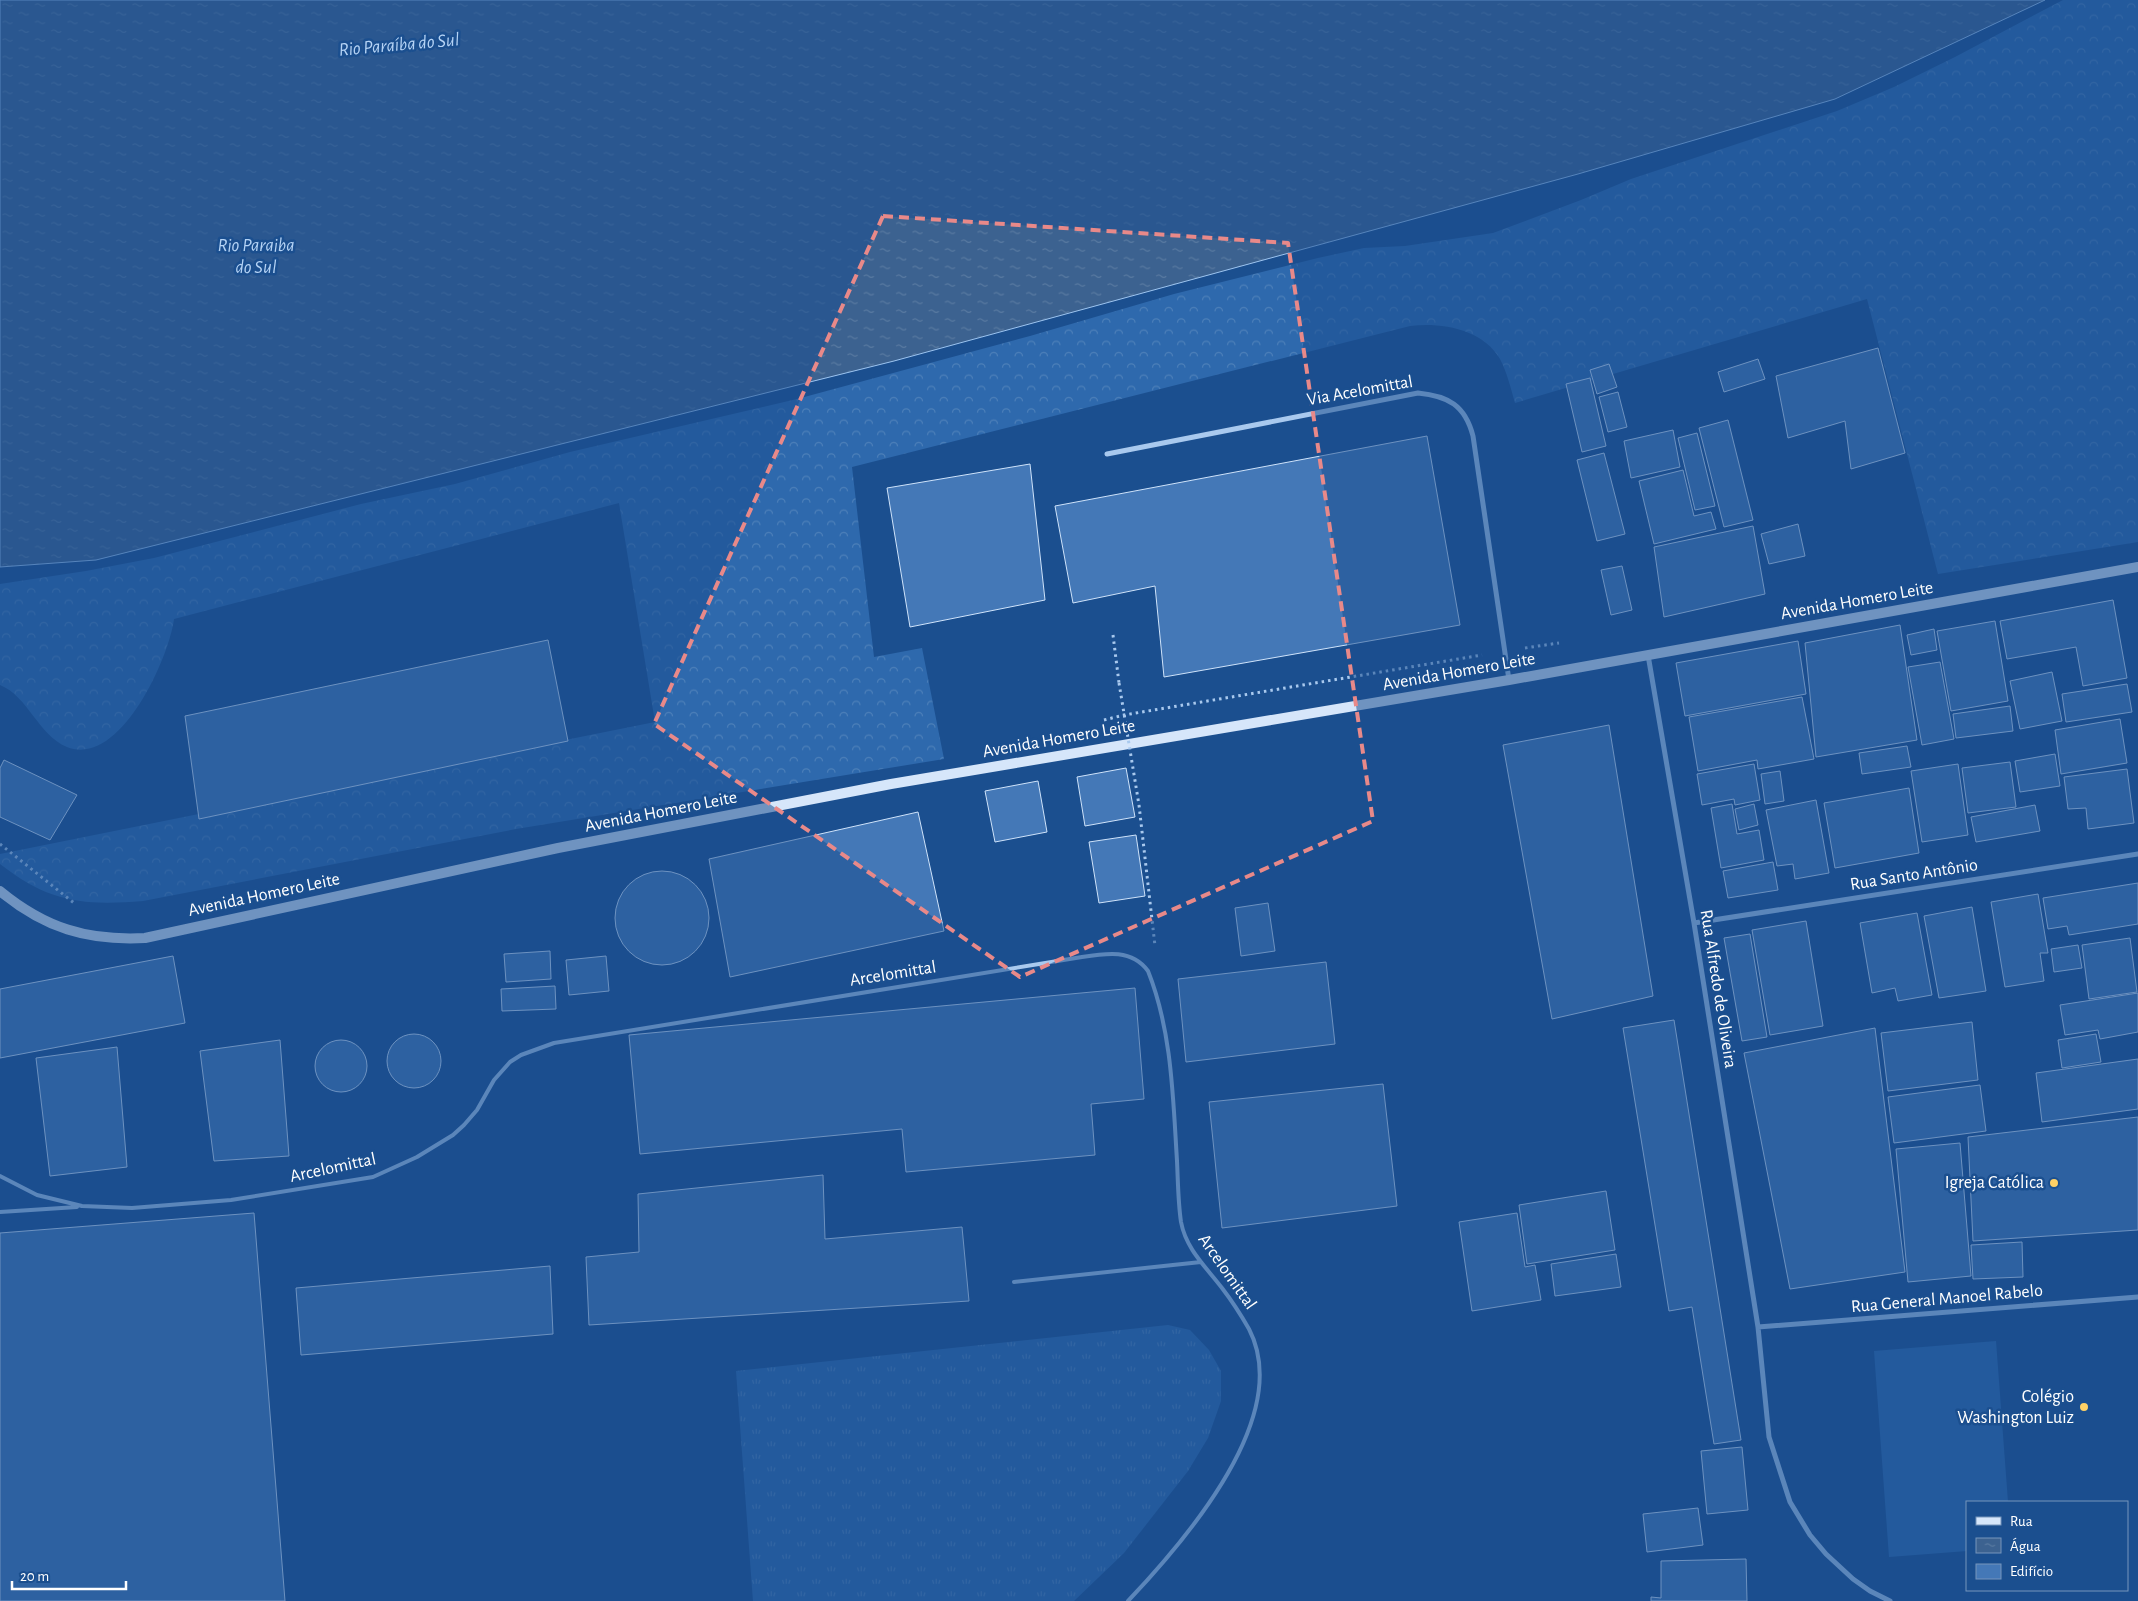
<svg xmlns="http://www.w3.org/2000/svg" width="2138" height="1601" font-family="'Alegreya Sans',sans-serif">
  <defs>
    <pattern id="grass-tufts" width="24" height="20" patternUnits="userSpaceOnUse" patternTransform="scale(1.25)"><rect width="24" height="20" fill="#2e69ad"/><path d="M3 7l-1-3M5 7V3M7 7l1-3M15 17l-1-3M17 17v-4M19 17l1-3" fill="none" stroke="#4d80b9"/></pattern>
    <pattern id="forest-crowns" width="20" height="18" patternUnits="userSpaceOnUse" patternTransform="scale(1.25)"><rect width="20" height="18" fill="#2e69ad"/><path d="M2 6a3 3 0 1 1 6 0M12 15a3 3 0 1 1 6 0" fill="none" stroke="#4d80b9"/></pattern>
    <pattern id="water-ripples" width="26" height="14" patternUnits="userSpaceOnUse" patternTransform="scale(1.25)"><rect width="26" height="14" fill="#3c6290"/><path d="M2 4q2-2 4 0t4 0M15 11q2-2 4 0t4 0" fill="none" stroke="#597aa1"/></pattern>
  </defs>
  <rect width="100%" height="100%" fill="#1b4f8f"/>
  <path fill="url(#grass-tufts)" d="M1168 1325 1190 1330 1209 1350 1221 1371V1401L1208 1438 1188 1471 1124 1553 1074 1601H753L736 1371Z"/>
  <path fill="url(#forest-crowns)" d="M2063 0H2138V542L1938 574 1867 299 1515 403C1511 389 1507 372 1500 359 1483 329 1441 322 1410 326L852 467 874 657 922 648 944 759 516 829 143 901C82 906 49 902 0 864V854L655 722 619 503 174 619C169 658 120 768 67 747 38 735 28 696 0 685V584L86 571 154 558 361 504 455 484 570 452 797 399 1030 336 1174 294 1318 258 1364 248 1405 246 1493 233 1581 200 1631 179 1837 111 1894 87 1955 57Z"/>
  <path fill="#2e69ad" d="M1996 1341 2008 1502H1967V1551L1889 1557 1874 1351Z"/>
  <path fill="url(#water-ripples)" stroke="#9cc4f0" d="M0 0H2045L1835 99 1578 174 894 361 96 560 0 567Z"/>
  <path fill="#4478b7" stroke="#cfe3fa" d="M1878 348 1905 453 1851 469 1845 421 1788 438 1776 376Z
    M1758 359 1765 379 1724 392 1718 372Z
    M1609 364 1617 387 1597 394 1590 370Z
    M1590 378 1606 446 1582 452 1566 384Z
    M1618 392 1627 427 1608 432 1599 397Z
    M1728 420 1753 520 1724 527 1699 428Z
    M1673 430 1680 467 1631 478 1624 441Z
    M1697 433 1715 506 1695 510 1678 438Z
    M1427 436 1460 625 1164 677 1155 586 1073 603 1055 506Z
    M1604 453 1625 534 1597 541 1577 460Z
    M1030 464 1045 600 910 627 887 488Z
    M1683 470 1694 516 1711 512 1716 529 1654 544 1639 481Z
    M1798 524 1805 556 1769 564 1761 534Z
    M1753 526 1765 594 1664 617 1654 547Z
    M1622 566 1632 610 1611 615 1601 570Z
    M2113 600 2127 678 2083 686 2076 647 2007 659 2000 621Z
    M1995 621 2008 701 1951 711 1937 631Z
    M1900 625 1917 740 1816 757 1805 643Z
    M1934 629 1937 650 1911 655 1907 635Z
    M548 640 568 741 199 819 185 716Z
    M1798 641 1806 694 1685 716 1676 663Z
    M1940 662 1954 739 1922 745 1908 667Z
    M2052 672 2062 721 2020 729 2010 681Z
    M2127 684 2132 712 2066 722 2062 694Z
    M1802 697 1814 759 1758 769 1757 760 1698 771 1689 717Z
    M2010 706 2013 731 1956 738 1953 714Z
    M2120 719 2127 763 2061 774 2055 730Z
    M1609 725 1653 996 1552 1019 1503 745Z
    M1907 746 1911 767 1862 774 1859 753Z
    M2055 754 2060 786 2020 792 2015 761Z
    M4 760 77 795 50 840 0 817V768Z
    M2010 762 2016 807 1968 813 1962 768Z
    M1754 764 1760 800 1735 805 1734 799 1702 805 1697 774Z
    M1958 764 1968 835 1922 842 1911 771Z
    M1126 768 1135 817 1085 826 1077 777Z
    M2127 769 2134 823 2088 829 2086 808 2068 809 2064 777Z
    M1780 771 1784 801 1765 804 1761 774Z
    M1038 781 1047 832 995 842 985 791Z
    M1909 788 1919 853 1835 868 1824 803Z
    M1816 800 1829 873 1795 879 1793 864 1777 866 1766 810Z
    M1732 804 1737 834 1759 830 1764 860 1721 868 1711 808Z
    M1754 804 1758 825 1739 830 1735 809Z
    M2035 805 2040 831 1976 842 1971 817Z
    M918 812 944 931 730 977 709 859Z
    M1136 835 1145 896 1099 903 1089 842Z
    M1773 862 1778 890 1728 898 1723 871Z
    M615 918a47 47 0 1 1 94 0a47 47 0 1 1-94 0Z
    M2138 883V924L2069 935 2067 926 2048 929 2043 898Z
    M2038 894 2048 953H2040L2044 981 2005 987 1991 902Z
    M1268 903 1275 951 1241 956 1235 908Z
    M1972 907 1986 991 1939 998 1924 916Z
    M1917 913 1932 995 1898 1001 1895 988 1872 993 1860 923Z
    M1806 921 1823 1026 1770 1035 1752 930Z
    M1750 934 1767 1037 1742 1041 1724 938Z
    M2130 938 2137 992 2089 999 2082 945Z
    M2078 945 2082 968 2054 972 2051 949Z
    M550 951 551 979 506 982 504 954Z
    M173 956 185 1023 0 1058V989Z
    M606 956 609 991 569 995 566 960Z
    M1326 962 1335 1044 1186 1062 1178 979Z
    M555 986 556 1009 502 1011 501 989Z
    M1135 988 1144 1099 1091 1104 1095 1155 906 1172 902 1129 640 1154 629 1035Z
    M2138 993V1032L2100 1039 2098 1030 2065 1035 2060 1005Z
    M1674 1020 1741 1440 1714 1444 1692 1307 1669 1311 1623 1028Z
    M1972 1022 1978 1080 1888 1091 1881 1033Z
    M1875 1028 1905 1272 1790 1289 1744 1053Z
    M387 1061a27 27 0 1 1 54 0a27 27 0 1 1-54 0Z
    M2096 1034 2101 1062 2062 1068 2058 1040Z
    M315 1066a26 26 0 1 1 52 0a26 26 0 1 1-52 0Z
    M280 1040 289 1156 214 1161 200 1051Z
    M117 1047 127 1167 50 1176 36 1058Z
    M2138 1059V1109L2042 1122 2036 1073Z
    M1383 1084 1397 1206 1222 1228 1209 1102Z
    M1980 1085 1986 1131 1894 1143 1888 1097Z
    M2138 1117V1230L1973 1241 1968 1137Z
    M1960 1143 1971 1276 1908 1282 1896 1149Z
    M823 1175 825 1239 962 1227 969 1301 589 1325 586 1257 639 1252 638 1194Z
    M1606 1191 1615 1250 1527 1264 1519 1205Z
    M254 1213 285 1601H0V1233Z
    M1517 1213 1525 1267 1535 1265 1541 1300 1472 1311 1459 1222Z
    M2022 1242 2023 1277 1973 1279 1971 1245Z
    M1616 1254 1621 1287 1555 1296 1551 1264Z
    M550 1266 553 1334 301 1355 296 1288Z
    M1742 1447 1748 1510 1707 1514 1701 1451Z
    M1698 1508 1703 1545 1647 1552 1643 1514Z
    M1746 1559 1747 1601H1651V1597L1661 1598V1561Z"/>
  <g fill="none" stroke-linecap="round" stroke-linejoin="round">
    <path stroke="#a9c9ee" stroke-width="3" stroke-dasharray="2.5 4" stroke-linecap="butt" d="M1113 635 1119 683
      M1525 648 1559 643
      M1104 720 1124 715 1482 655
      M1139 805 1155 946
      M0 844 74 903"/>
    <path stroke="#a9c9ee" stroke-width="4" d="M0 1176 37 1195 82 1206 132 1208 231 1200 373 1177 417 1157 453 1135 464 1125 477 1110 494 1080 510 1062 521 1055 554 1043 1082 957C1107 953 1132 949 1148 971 1172 1031 1173 1098 1177 1161 1178 1181 1178 1202 1181 1222 1186 1249 1206 1267 1222 1288 1232 1301 1241 1315 1249 1329 1294 1416 1184 1542 1128 1601
      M0 1212 77 1207
      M1014 1282 1201 1262"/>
    <path stroke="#a9c9ee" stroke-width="5" d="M1107 454 1418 393C1448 396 1465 405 1473 436L1509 680
      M1648 655 1694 923 1758 1327 1769 1437 1790 1502 1810 1535 1826 1554 1853 1579 1870 1591 1890 1601
      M1694 923 2138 854
      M1758 1327 2138 1297"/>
    <path stroke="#d6e6fa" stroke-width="10" d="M0 891C45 928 87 941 145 938L558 848 891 784 1509 680 2138 567"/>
    <path stroke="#a9c9ee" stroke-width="3" stroke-dasharray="2.5 4" stroke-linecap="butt" d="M1119 683 1139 805"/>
  </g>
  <path d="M0 0H2138V1601H0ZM883 216 1288 243 1373 821 1020 977 654 724Z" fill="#1b4f8f" fill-opacity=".55" fill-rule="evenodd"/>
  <path fill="none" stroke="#e88989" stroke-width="4" stroke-dasharray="10 6" stroke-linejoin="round" d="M883 216 1288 243 1373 821 1020 977 654 724Z"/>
  <g fill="#ffd166" stroke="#1b4f8f" stroke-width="2">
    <circle cx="2054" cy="1183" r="5"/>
    <circle cx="2084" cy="1407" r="5"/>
  </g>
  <g text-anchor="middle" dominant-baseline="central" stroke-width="5" stroke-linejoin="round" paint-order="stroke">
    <g font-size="18" fill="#fff" stroke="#1b4f8f">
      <text transform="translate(1360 391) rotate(-10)">Via Acelomittal</text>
      <text transform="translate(1857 601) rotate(-10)">Avenida Homero Leite</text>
      <text transform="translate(1459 672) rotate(-10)">Avenida Homero Leite</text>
      <text transform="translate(1059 739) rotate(-10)">Avenida Homero Leite</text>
      <text transform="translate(661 812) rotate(-11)">Avenida Homero Leite</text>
      <text transform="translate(1914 875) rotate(-9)">Rua Santo Antônio</text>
      <text transform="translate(264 895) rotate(-12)">Avenida Homero Leite</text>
      <text transform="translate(893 974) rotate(-9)">Arcelomittal</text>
      <text transform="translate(1718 989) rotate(81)">Rua Alfredo de Oliveira</text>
      <text transform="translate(333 1168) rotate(-12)">Arcelomittal</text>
      <text transform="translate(1227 1272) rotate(55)">Arcelomittal</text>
      <text transform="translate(1947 1299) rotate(-5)">Rua General Manoel Rabelo</text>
    </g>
    <g font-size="18" fill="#fff" stroke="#1b4f8f" text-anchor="end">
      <text x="2044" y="1183">Igreja Católica</text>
      <text x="2074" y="1397">Colégio<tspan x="2074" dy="21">Washington Luiz</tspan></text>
    </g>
    <g font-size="19" font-style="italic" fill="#b5d3f5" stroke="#1b4f8f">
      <text transform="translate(399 45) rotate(-5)">Rio Paraíba do Sul</text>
      <text x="256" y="245">Rio Paraiba<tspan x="256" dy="22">do Sul</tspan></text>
    </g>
  </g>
  <rect x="1966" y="1501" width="162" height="90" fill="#1b4f8f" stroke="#7695bc"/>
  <rect x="1976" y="1517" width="25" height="8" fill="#d6e6fa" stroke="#7695bc"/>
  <text x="2010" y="1526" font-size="15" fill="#ffffff">Rua</text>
  <rect x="1976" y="1538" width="25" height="15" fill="url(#water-ripples)" stroke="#7695bc"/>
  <text x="2010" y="1551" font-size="15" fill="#ffffff">Água</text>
  <rect x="1976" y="1564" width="25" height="15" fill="#4478b7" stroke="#7695bc"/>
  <text x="2010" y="1576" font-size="15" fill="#ffffff">Edifício</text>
  <path d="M12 1581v8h114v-8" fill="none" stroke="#ffffff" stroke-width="2.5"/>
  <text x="20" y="1581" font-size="15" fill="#ffffff" stroke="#1b4f8f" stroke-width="4" paint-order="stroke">20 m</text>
</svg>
